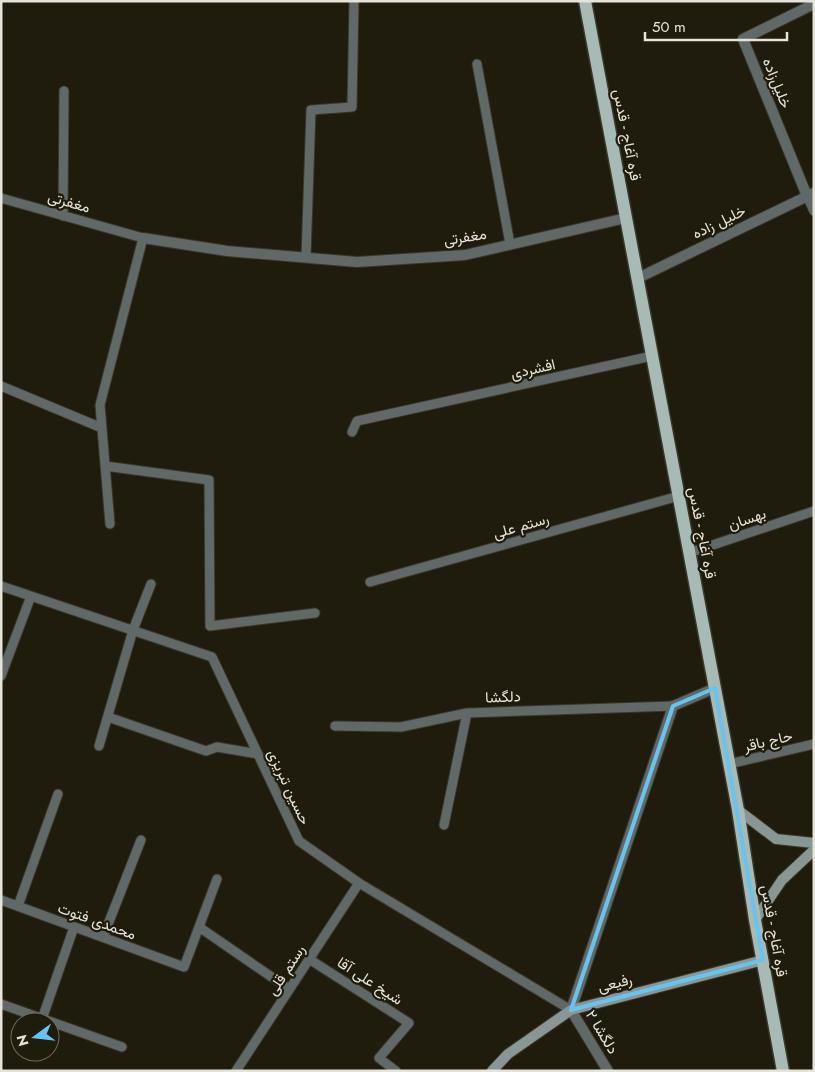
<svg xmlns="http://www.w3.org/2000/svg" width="815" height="1072" font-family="Jost,Vazirmatn,sans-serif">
  <rect width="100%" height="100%" fill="#1f1b0d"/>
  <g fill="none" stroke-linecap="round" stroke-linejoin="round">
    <defs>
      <path id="service" d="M477 64 510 244
        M807 196 814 211
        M1 198 143 238 100 405 110 524
        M63 216 64 91
        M306 257 311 110 352 107 354 1
        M1 386 102 428
        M352 432 357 421 652 356
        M105 466 209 480 210 626 315 613
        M689 553 814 511
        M370 582 679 496
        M1 586 212 657 299 841 359 883 571 1010
        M1 676 31 596
        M108 717 206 751 217 747 258 754
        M335 726 401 727 467 713 673 706
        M99 746 133 630 151 584
        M729 764 814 744
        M444 825 467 713
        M1 900 184 967 217 879
        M18 906 58 794
        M199 927 289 989
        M103 937 141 840
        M309 959 409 1023 379 1058 396 1071
        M1 1004 122 1047
        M42 1019 74 927
        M236 1071 359 883"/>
      <path id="minor" d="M807 196 743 39 814 4
        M143 238 227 251 357 262 465 255 626 218
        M638 278 814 193
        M608 1071 571 1010 673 706 715 688"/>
      <path id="secondary" d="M738 810 776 839 814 843
        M755 920 782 880 814 850
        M492 1071 508 1054 571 1010 763 960"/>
      <path id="primary" d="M585 1 738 810 755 920 783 1071"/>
    </defs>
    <use href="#service" stroke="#3b372a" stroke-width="11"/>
    <use href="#minor" stroke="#3b372a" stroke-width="12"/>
    <use href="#secondary" stroke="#3b372a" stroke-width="12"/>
    <use href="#primary" stroke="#3b372a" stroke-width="15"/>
    <use href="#service" stroke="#606968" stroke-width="9"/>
    <use href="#minor" stroke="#606968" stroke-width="10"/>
    <use href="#secondary" stroke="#889794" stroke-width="10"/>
    <use href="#primary" stroke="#a7bab6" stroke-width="12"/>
  </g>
  <path fill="none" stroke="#67c4f0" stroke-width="4" stroke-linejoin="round" d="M715 688 763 960 571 1010 673 706Z"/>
  <g text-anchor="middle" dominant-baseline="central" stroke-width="4.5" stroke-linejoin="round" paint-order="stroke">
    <g font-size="15" fill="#e6e3da" stroke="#1f1b0d">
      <text transform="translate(777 83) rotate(68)">خلیل‌زاده</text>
      <text transform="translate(627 135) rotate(79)">قره آغاج - قدس</text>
      <text transform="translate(69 202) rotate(16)">مغفرتی</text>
      <text transform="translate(719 222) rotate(-26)">خلیل زاده</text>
      <text transform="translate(465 237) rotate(-9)">مغفرتی</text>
      <text transform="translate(533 369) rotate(-13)">افشردی</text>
      <text transform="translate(747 519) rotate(-19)">بهسان</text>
      <text transform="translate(521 526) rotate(-16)">رستم علی</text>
      <text transform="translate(702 533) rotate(79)">قره آغاج - قدس</text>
      <text transform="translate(503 697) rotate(-2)">دلگشا</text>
      <text transform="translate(768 741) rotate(-13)">حاج باقر</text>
      <text transform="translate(289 787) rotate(65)">حسین تبریزی</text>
      <text transform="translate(97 921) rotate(20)">محمدی فتوت</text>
      <text transform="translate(774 931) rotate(80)">قره آغاج - قدس</text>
      <text transform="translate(286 970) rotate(-57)">رستم قلی</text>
      <text transform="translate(370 981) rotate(33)">شیخ علی آقا</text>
      <text transform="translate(615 983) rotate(-14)">رفیعی</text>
      <text transform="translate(602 1032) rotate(59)">دلگشا ۲</text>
    </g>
  </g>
  <rect width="815" height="1072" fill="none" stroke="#e6e3da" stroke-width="5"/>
  <g transform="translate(35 1037) rotate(255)"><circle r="24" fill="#1f1b0d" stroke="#6f6b5f"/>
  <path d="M0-4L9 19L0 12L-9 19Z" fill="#67c4f0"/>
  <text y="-8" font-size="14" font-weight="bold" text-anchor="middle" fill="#e6e3da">N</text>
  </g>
  <path d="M645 32v8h142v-8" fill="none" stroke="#e6e3da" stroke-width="2.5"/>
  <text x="652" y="32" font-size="15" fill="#e6e3da" stroke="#1f1b0d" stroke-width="4" paint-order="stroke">50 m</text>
</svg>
